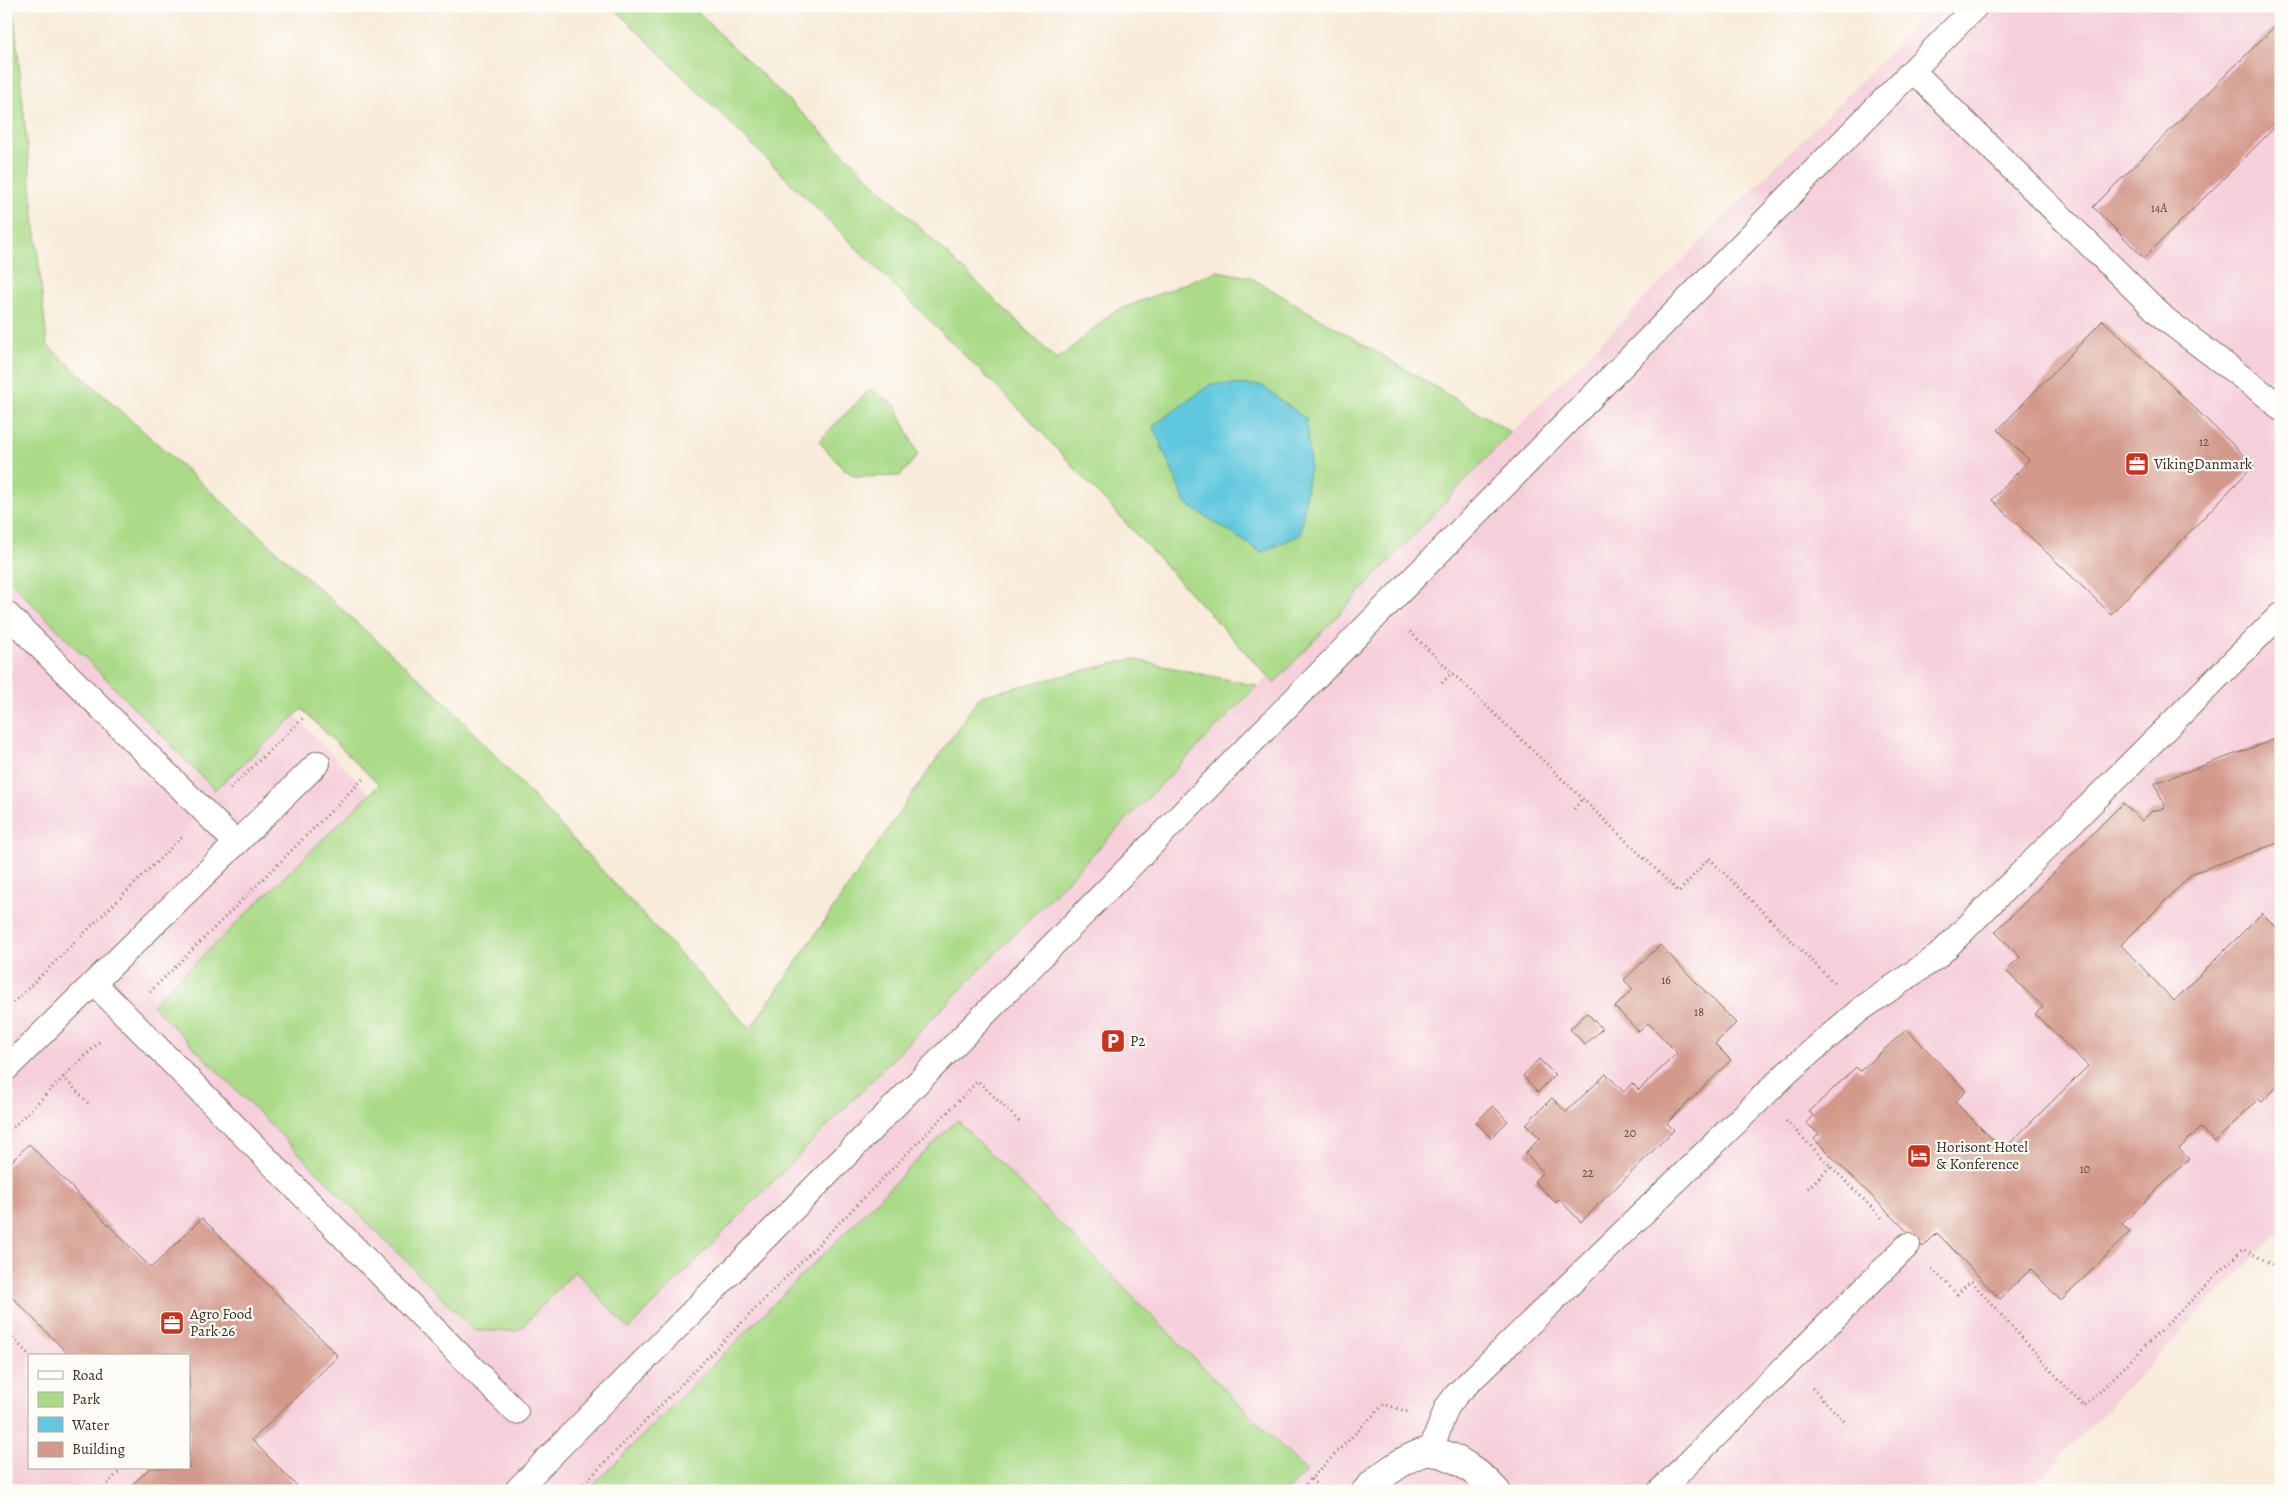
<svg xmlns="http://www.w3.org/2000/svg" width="2287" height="1497" font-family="Alegreya,serif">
  <rect width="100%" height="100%" fill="#fdfcf7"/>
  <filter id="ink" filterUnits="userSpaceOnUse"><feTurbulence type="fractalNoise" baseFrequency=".02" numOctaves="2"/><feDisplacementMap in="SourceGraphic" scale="10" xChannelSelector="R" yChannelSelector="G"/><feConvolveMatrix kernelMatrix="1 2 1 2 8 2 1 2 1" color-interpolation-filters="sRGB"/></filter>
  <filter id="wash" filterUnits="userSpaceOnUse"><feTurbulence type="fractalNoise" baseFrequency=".0096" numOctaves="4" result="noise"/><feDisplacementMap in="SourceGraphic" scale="20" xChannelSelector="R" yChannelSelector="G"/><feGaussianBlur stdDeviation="1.12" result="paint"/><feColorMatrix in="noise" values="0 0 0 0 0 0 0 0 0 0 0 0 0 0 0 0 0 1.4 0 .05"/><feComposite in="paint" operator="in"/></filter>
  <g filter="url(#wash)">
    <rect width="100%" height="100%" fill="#f8ebd9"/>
    <path fill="#f5cfda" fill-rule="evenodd" d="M1936 6H2281V1229L2027 1491H6V414L753 1194ZM29 1356H189V1468H29Z"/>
    <path fill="#abdb89" stroke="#738254" d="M6 6H13L47 345 442 699 750 1029 980 696 1132 659 1257 686 629 1329 575 1271 518 1331H475L152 1005 379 785 302 709 215 790 6 577Z
      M612 6H691L1057 360 1113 312 1217 271 1250 277 1511 432 1274 683 1030 420Z
      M870 389 896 406 918 455 900 476 857 477 843 469 819 441Z
      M957 1120 1306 1471 1287 1491H587Z"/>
    <path fill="#61c8de" stroke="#4e797e" d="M1211 384 1261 385 1306 419 1310 465 1300 535 1261 552 1186 504 1153 426Z"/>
    <g id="blocks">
      <path fill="#d3998b" d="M2281 20V121L2144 258 2093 207Z
        M2103 320 2254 465 2111 614 1992 500 2029 460 1998 430Z
        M2279 738 2281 744V842L2193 873 2121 945 2174 1001 2262 913 2281 932V1083L2262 1102 2258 1099 2215 1142 2200 1128 2179 1149 2189 1159 2122 1224 2130 1232 2061 1301 2031 1269 2000 1299 1937 1233 1923 1247 1814 1139 1819 1134 1806 1123 1813 1115 1809 1112 1856 1067 1860 1071 1907 1029 1966 1091 1955 1102 2003 1150 2088 1066 2035 1014 2043 1007 2006 971 2020 957 1995 932 2123 803 2142 821 2152 811 2165 808 2155 783Z
        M1660 945 1736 1023 1715 1044 1731 1060 1667 1123 1674 1130 1581 1222 1559 1199 1556 1203 1534 1181 1543 1172 1525 1153 1540 1138 1526 1124 1552 1098 1566 1112 1606 1074 1624 1092 1632 1083 1639 1090 1677 1053 1648 1023 1639 1032 1615 1007 1633 989 1624 980Z
        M1587 1013 1602 1029 1585 1045 1570 1029Z
        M1539 1059 1555 1075 1538 1092 1523 1076Z
        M1493 1106 1508 1121 1491 1138 1476 1122Z
        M29 1144 151 1268 202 1218 338 1356 252 1440 302 1491H140L133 1484 150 1468H189V1356H70L6 1291V1167Z"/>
    </g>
  </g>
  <g filter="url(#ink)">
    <use href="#blocks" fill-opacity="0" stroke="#7d6e5f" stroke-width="1"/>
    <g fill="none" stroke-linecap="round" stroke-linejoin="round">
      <defs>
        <path id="service" d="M1913 71 2165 319 2272 400 2281 409
          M6 613 236 843
          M94 983 516 1412
          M6 1069 318 763
          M1430 1452 1447 1407 1456 1395 1789 1071 1861 1009 1938 956 2281 614
          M516 1491 1976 6
          M1660 1491 1908 1245"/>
        <path id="tertiary" d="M1366 1491C1378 1478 1412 1451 1431 1452 1454 1453 1481 1475 1496 1491"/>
      </defs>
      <use href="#service" stroke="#7d6e5f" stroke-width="26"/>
      <use href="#tertiary" stroke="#7d6e5f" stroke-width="30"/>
      <path stroke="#7d6e5f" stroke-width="3" stroke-dasharray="1 4" stroke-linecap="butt" d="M1410 632 1679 892 1709 858 1836 985
        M1442 683 1452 673
        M230 789 305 716
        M1574 809 1582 799
        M150 992 364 778
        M6 1010 182 837
        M63 1077 89 1104
        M1786 1121 1884 1220
        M6 1134 101 1040
        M1808 1188 1831 1166
        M1932 1269 1957 1294 1971 1281 2084 1407 2243 1249 2281 1269
        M6 1331 30 1356
        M1812 1388 1847 1424
        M1311 1479 1323 1491
        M100 1491 120 1471 118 1468
        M577 1491 978 1081 1020 1122
        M1299 1491 1384 1404 1408 1412"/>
      <use href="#service" stroke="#fff" stroke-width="24"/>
      <use href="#tertiary" stroke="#fff" stroke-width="28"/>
    </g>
  </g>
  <defs>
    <symbol id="office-square" viewBox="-11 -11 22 22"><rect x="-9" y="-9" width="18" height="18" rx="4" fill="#c8321e" stroke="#fdfcf7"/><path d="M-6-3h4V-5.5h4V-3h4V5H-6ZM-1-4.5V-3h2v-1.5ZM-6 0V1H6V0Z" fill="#fff"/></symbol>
    <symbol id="parking-square" viewBox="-11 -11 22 22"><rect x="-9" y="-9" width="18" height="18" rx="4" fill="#c8321e" stroke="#fdfcf7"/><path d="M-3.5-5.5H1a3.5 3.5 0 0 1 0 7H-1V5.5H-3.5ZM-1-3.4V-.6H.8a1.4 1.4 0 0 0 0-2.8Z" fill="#fff"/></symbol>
    <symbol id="hotel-square" viewBox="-11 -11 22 22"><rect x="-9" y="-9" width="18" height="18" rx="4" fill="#c8321e" stroke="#fdfcf7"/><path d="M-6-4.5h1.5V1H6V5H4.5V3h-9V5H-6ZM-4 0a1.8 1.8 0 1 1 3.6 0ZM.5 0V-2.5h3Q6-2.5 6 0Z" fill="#fff"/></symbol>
  </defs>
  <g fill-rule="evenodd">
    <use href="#office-square" x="2123" y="450" width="28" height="28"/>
    <use href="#parking-square" x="1099" y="1027" width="28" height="28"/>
    <use href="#hotel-square" x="1905" y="1142" width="28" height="28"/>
    <use href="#office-square" x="158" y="1309" width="28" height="28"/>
  </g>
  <g text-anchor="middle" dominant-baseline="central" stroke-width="4.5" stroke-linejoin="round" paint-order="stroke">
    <g font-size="12" fill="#614639">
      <text x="2159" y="208">14A</text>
      <text x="2204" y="442">12</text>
      <text x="1666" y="980">16</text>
      <text x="1699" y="1012">18</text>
      <text x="1630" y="1133">20</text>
      <text x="2085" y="1169">10</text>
      <text x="1588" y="1173">22</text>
    </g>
    <g font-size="15" fill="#3b2a1e" stroke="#fdfcf7" text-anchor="start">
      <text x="2154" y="464">VikingDanmark</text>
      <text x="1130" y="1041">P2</text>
      <text x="1936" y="1147">Horisont Hotel<tspan x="1936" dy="17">&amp; Konference</tspan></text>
      <text x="190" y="1314">Agro Food<tspan x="190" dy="17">Park 26</tspan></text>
    </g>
  </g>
  <rect width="2287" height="1497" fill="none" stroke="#fdfcf7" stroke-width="25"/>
  <rect x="28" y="1354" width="162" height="115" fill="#fdfcf7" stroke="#afa8a0"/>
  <rect x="38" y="1371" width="25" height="8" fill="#ffffff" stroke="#afa8a0"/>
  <text x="72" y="1380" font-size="15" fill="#3b2a1e">Road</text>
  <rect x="38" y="1392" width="25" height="15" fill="#abdb89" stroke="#afa8a0"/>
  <text x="72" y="1404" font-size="15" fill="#3b2a1e">Park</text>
  <rect x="38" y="1417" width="25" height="15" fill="#61c8de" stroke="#afa8a0"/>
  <text x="72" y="1430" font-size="15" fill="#3b2a1e">Water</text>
  <rect x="38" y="1442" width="25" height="15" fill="#d3998b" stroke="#afa8a0"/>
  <text x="72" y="1454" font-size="15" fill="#3b2a1e">Building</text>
</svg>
